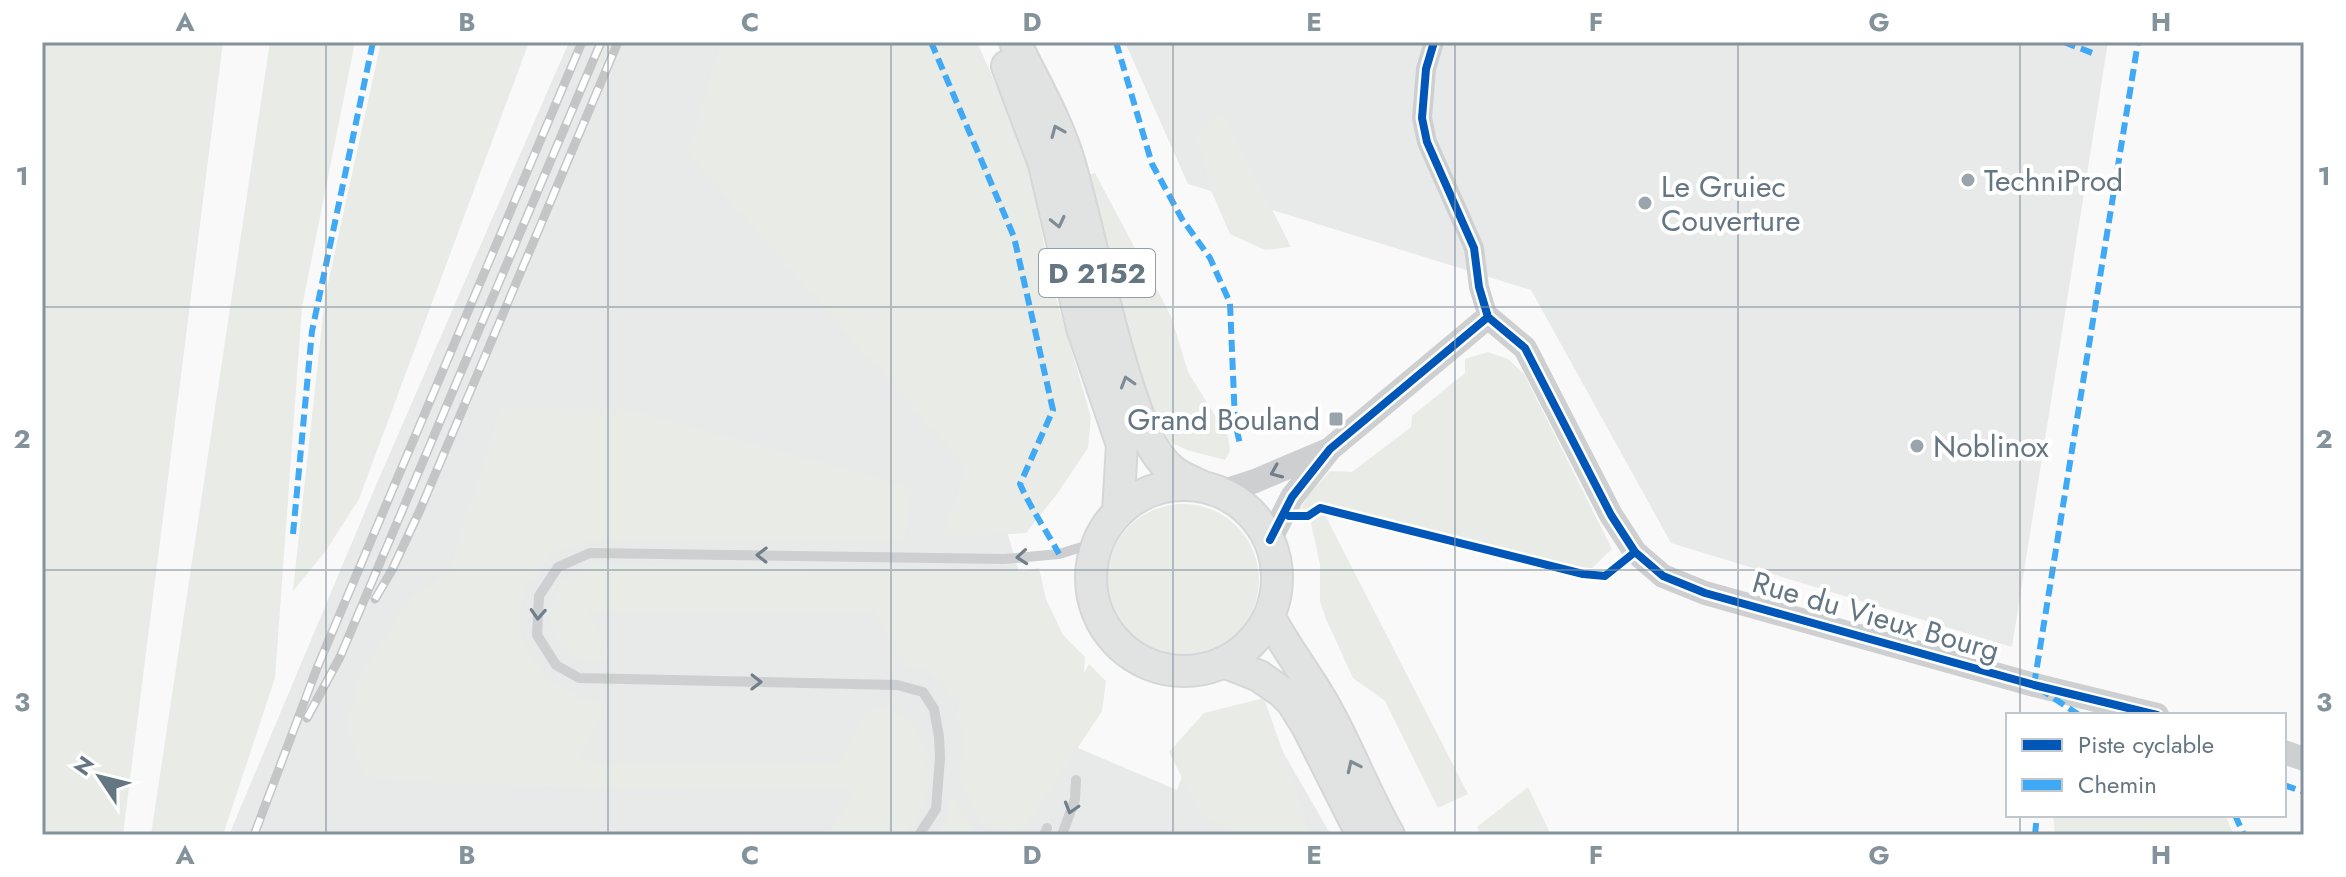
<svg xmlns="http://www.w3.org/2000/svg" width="2346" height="877" font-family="Jost,sans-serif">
  <rect width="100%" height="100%" fill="#f9f9f9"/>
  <path fill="#e8e9e9" d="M569 42H964L1003 518 1038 636 1080 681 1059 740 1177 790 1203 722 1257 707 1331 835H229L377 483Z
    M1125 42H2108L2012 647 1671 543 1531 290 1188 184Z"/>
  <path fill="#e8ebe6" d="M42 42H223L123 835H42Z
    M270 42H355L302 307 275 678 223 835H151Z
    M381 42H529L359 499 325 552 293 591 325 297Z
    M720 42H977L1026 153 1052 284 1091 417 1088 448 1057 494 1026 533 941 538 966 468 687 153Z
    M1223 113 1291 247 1265 250 1230 234 1210 188 1195 134Z
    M1095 173 1171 316 1188 372 1228 436 1230 451 1225 460 1187 450 1170 442 1143 397 1082 177Z
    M1488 352 1508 359 1524 374 1612 549 1589 571 1325 505 1300 510 1308 496 1330 471 1352 472 1411 427 1412 416 1465 373V359Z
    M500 408 627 409 911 487 906 542H585L552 554 526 587 519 621 525 645 546 677 580 698 602 703 606 710 577 761 837 764 867 711C883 706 888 708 902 716 930 732 933 781 922 809 919 819 912 827 905 835H827L854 791 452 785 362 776 346 726 359 677 407 601 448 573Z
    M1107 580a76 76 0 1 1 152 0a76 76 0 1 1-152 0Z
    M1323 511 1468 794 1438 808 1385 701 1353 678 1326 619 1320 601V564L1311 523Z
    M588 565 1023 571 1039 568 1046 599 1063 635 1085 657 1084 673 1089 664 1106 681 1102 711 1023 831 1011 835 982 822 960 786 961 727 955 721 961 695 947 698C937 671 932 672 904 665L872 611H587L611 658C573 671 538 637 554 599 556 594 558 586 562 582 568 575 580 570 588 565Z
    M1264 698 1312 835H1232L1199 812 1169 752 1204 713Z
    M1528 787 1551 835H1481L1477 827Z
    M950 794 976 830 986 835H936L946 820Z
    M2053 815H2225L2234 835H2055Z"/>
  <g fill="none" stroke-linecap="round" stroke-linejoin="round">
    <defs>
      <path id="primary" d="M1015 42C1034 82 1058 122 1070 164 1090 234 1103 306 1125 376 1135 406 1147 452 1174 472 1182 478 1193 482 1201 486
        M1007 66 1044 164 1082 328 1122 445 1118 512
        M1091 578a93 93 0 1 1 186 0a93 93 0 1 1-186 0Z
        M1269 616C1286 649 1310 678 1328 712 1350 752 1366 795 1389 835
        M1224 662 1259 676 1282 692 1292 702 1307 726 1362 835"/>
    </defs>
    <use href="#primary" stroke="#d5d6d7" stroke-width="34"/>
    <path stroke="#cecfd0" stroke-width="10" d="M919 835 936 809 940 758 939 737 934 709 923 692 897 685 579 678 556 665 537 635 539 596 558 567 590 553 1004 559 1059 554 1098 542
      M1044 835 1047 828
      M1062 835 1075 799 1076 780"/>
    <path stroke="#cecfd0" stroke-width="20" d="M1434 42 1426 69 1422 118 1427 142 1474 248 1479 287 1488 317"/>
    <path stroke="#cecfd0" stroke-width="24" d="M1221 492 1255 481 1328 450
      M1270 540 1292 497 1330 449 1488 317 1525 348 1611 515 1635 552 1663 576 1705 593 2034 685 2157 715
      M2284 752 2304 759"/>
    <use href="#primary" stroke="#e1e2e2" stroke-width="30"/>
    <defs>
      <path id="rail" d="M375 599 392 570 420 510 618 42
        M307 718 340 657 601 42
        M254 835 317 668 582 42"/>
    </defs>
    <use href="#rail" stroke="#c3c5c6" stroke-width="9"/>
    <use href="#rail" stroke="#fff" stroke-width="6" stroke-dasharray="18" stroke-linecap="butt"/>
    <path stroke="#3fa9f5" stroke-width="6" stroke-dasharray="12 6" stroke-linecap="butt" d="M931 42 1014 237 1053 410 1020 484C1031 509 1046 530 1059 554
      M1116 42 1152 164 1182 219 1210 258 1230 303 1235 422 1240 444
      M2064 42 2095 54
      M293 534 312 331 373 42
      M2079 715 2034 685 2138 42
      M2284 785 2304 792
      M2235 815 2244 835
      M2035 835 2037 815"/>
    <defs>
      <path id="cycleway" d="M1434 42 1426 69 1422 118 1427 142 1474 248 1479 287 1488 317
        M1488 317 1525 348 1611 515 1635 552 1663 576 1705 593 2034 685 2157 715
        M1289 516H1308L1320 508 1583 574 1605 576 1635 552
        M1270 540 1292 497 1330 449 1488 317"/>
    </defs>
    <use href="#cycleway" stroke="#fff" stroke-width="13"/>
    <use href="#cycleway" stroke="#0057b8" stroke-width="8"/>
  </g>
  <defs><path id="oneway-chevron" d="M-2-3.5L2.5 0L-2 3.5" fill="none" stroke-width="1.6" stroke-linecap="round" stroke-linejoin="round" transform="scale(2)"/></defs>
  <g stroke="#7e8c96">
    <use href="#oneway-chevron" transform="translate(1057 131) rotate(-113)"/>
    <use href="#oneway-chevron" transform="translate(1058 222) rotate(77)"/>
    <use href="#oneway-chevron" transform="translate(1127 382) rotate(-107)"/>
    <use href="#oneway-chevron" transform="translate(1353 766) rotate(-115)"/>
  </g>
  <g stroke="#707f8b">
    <use href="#oneway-chevron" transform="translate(1276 472) rotate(157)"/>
    <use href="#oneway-chevron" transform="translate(762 555) rotate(-179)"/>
    <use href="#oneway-chevron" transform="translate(1022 557) rotate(175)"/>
    <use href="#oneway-chevron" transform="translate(538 614) rotate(93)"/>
    <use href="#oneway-chevron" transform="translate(756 682) rotate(1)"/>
    <use href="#oneway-chevron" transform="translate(1071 808) rotate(107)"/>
  </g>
  <path fill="none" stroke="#84929c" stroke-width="2" stroke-opacity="0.55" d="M326 42V835M608 42V835M891 42V835M1173 42V835M1455 42V835M1738 42V835M2020 42V715M42 307H2304M42 570H2304M2020 815V835"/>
  <g fill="#99a4ac" stroke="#fff" stroke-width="3">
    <circle cx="1968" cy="180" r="8"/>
    <circle cx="1645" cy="203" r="8"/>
    <rect x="1328" y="411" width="16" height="16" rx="4"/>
    <circle cx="1917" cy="446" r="8"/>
  </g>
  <g text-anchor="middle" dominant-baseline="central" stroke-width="8" stroke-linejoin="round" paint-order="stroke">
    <rect fill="#fff" stroke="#939fa8" stroke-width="2" x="1039" y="249" width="116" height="48" rx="6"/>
    <g font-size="28" font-weight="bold" fill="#657683">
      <text x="1097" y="273">D 2152</text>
    </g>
    <g font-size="30" fill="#657683" stroke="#fff" text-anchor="start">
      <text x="1984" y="180">TechniProd</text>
      <text x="1661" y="186">Le Gruiec<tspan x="1661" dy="34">Couverture</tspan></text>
      <text x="1320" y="419" text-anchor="end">Grand Bouland</text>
      <text x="1933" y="446">Noblinox</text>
    </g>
    <g font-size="30" fill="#657683" stroke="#fff">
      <text transform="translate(1876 616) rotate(16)">Rue du Vieux Bourg</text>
    </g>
  </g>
  <rect width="2346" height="877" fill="none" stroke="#ffffff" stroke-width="88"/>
  <rect x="2006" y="713" width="280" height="104" fill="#ffffff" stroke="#c1c8cd" stroke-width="2"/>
  <rect x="2022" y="739" width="40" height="12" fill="#0057b8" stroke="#c1c8cd" stroke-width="2"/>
  <text x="2078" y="753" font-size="24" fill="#657683">Piste cyclable</text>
  <rect x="2022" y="779" width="40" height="12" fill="#3fa9f5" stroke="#c1c8cd" stroke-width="2"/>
  <text x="2078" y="793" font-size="24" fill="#657683">Chemin</text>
  <g transform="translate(100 777) rotate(305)" stroke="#ffffff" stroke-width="6" paint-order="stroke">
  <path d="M0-6L14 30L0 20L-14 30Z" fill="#657683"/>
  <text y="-12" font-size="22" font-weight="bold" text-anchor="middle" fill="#657683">N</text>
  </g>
  <rect x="44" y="44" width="2258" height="789" fill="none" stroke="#84929c" stroke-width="3"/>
  <g font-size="26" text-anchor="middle" font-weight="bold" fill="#84929c">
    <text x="185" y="31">A</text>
    <text x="467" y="31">B</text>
    <text x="750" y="31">C</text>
    <text x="1032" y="31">D</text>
    <text x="1314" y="31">E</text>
    <text x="1596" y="31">F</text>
    <text x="1879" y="31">G</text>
    <text x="2161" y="31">H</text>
    <text x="22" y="185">1</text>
    <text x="2324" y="185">1</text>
    <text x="22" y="448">2</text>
    <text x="2324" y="448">2</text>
    <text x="22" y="711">3</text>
    <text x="2324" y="711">3</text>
    <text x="185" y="864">A</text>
    <text x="467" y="864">B</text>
    <text x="750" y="864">C</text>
    <text x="1032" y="864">D</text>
    <text x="1314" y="864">E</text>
    <text x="1596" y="864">F</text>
    <text x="1879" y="864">G</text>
    <text x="2161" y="864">H</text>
  </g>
</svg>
